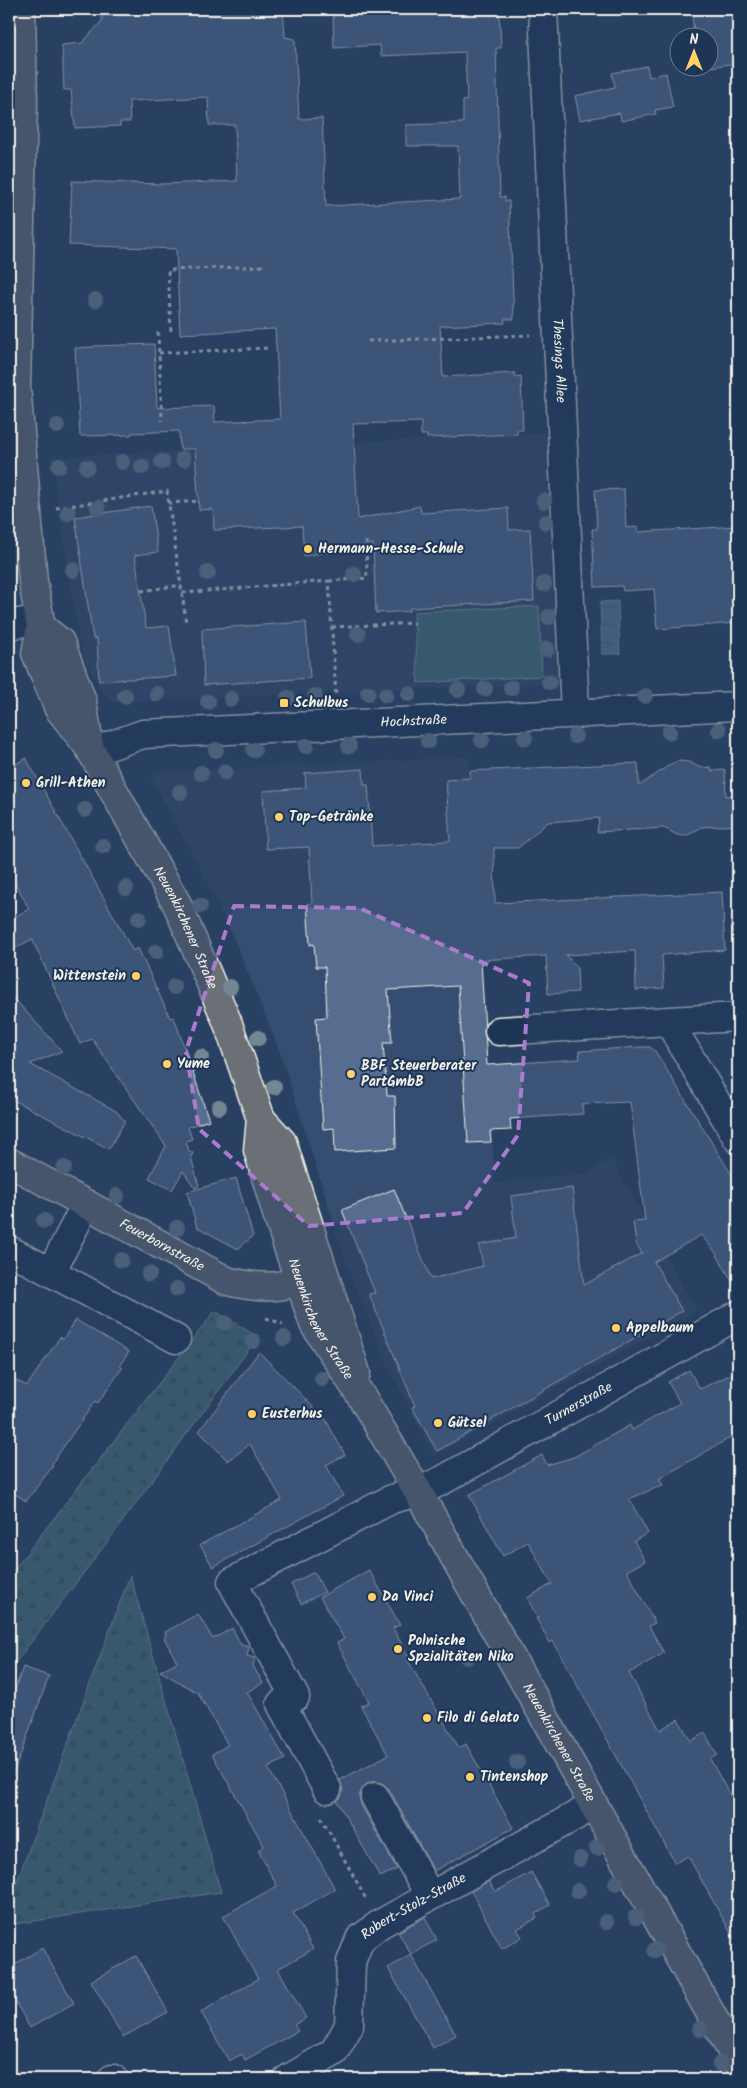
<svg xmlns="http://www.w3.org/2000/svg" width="747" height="2088" font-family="Kalam,sans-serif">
  <defs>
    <pattern id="forest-firs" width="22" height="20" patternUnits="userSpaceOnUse" patternTransform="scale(1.25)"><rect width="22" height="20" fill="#4d777c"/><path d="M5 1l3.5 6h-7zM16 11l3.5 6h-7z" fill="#4b5d5e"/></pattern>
    <pattern id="water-ripples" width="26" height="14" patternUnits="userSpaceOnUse" patternTransform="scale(1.25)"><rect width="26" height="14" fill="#637e9a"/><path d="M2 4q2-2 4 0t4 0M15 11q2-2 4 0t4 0" fill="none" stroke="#596878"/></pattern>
  </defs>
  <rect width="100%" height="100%" fill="#284062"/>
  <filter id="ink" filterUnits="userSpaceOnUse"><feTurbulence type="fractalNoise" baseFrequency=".02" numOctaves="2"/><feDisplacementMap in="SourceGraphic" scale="10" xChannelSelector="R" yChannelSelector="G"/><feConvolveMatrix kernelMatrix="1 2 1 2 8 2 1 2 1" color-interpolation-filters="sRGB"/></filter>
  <g filter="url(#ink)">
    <path fill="#364e70" d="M545 433 558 683 112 702 100 689 87 665 79 641 51 457Z
      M469 757 495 1183 587 1173 611 1158 697 1311 434 1456 388 1366 349 1272 281 1055 240 953 213 893 151 777 155 772Z"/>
    <path fill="#4d777c" stroke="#a0b4b2" d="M539 606 542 676 418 683 414 612Z"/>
    <path fill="url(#forest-firs)" stroke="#a0b4b2" d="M215 1311 258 1337 117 1529 9 1671V1576Z
      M130 1575 221 1892 9 1925V1903Z"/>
    <path fill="url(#water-ripples)" stroke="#9dacb9" d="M618 601 620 654H602L600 602Z"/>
    <path fill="#566d90" stroke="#f4f1e8" d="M102 9H186V12L283 9 285 37 295 39 299 119 322 118 326 206 460 199 458 146H406V125L463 123V101L467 100 465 52 381 56 380 45 334 48 333 15 378 13V9H499L501 48H496L500 197H505V201H509L514 319H504L505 323 440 326 443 377 515 373V377L521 376 523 430H517V434L427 438V435H421V422L353 424 358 519 420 506 421 513 508 508 509 530 530 529 534 601 409 608 410 611 376 613 373 544 304 556 302 526 214 530 213 509 199 510 195 449H180L179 431 131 433V435L80 436 75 348 94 347V346L154 344 157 408 214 406 215 422 280 419 275 329 180 334 176 249 69 245 72 181 161 184 237 181 235 125H209L208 97 129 101 130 122H120V126L75 128 71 90H64L62 45 82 43 102 21Z
      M691 9H738V63L710 67V38H695Z
      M647 66 649 77 666 73 673 107 655 110 656 114 621 121 620 113 580 120 575 96 615 87 612 73Z
      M624 489 626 528 638 527V532L738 526V573H734L737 623 657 629 654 589 623 591 622 586 595 587 592 529H597L595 490Z
      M151 506 158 552 135 555 146 628 169 626 176 676 99 681 97 638 93 639 75 517Z
      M306 622 310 678 204 685 202 629Z
      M26 758 133 951 138 948 170 1018 174 1017 209 1120 188 1127 192 1139 186 1141 189 1151 193 1153 191 1157 199 1186 195 1188 183 1171 172 1190 149 1178 166 1146 92 1039 80 1044 32 939 9 952V920L29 909 9 871V768Z
      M678 761 689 762 701 768 711 767V771L725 770 726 796 738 795V825L702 827 686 836 677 835 664 828 597 832 599 818 548 822 518 848H494L495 903 722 892 725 950 662 955 664 988 636 990 635 951 566 955 577 968 578 992 548 994 546 956 481 960 487 1065 580 1059 579 1051 642 1047H650L655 1051 738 1185V1292L716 1253 701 1235 654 1262 682 1311 437 1451 412 1407 415 1406 369 1294 375 1293 342 1210 394 1189 431 1279 483 1266 479 1245 516 1238 511 1196 572 1188 584 1285 642 1253 636 1243 633 1222 645 1221 630 1102 582 1104 583 1114 510 1119 511 1130 490 1131 491 1142 468 1143 458 986 388 990 392 1043H383L387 1096H395L396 1148 335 1152 334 1128 323 1129 316 1018 327 1017 325 967H316L314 944 310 945 307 904 312 903 309 847 266 849 263 791 306 788 305 773 363 769 364 785H368L372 846 450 841 446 780 470 778V771L638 763 639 786 671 764Z
      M9 993 62 1051 30 1064 116 1111 125 1121 109 1149 9 1098Z
      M236 1178 253 1236 238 1249 197 1227 187 1192Z
      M76 1320 129 1352 120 1365 123 1367 98 1403 95 1401 51 1465 53 1466 26 1501 9 1490V1377L27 1386 60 1337 63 1339Z
      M259 1352 326 1420 345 1455 326 1465 343 1496 213 1567 200 1545 282 1500 250 1444 228 1461 199 1431Z
      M689 1370 700 1389 738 1371V1433L659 1479 663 1485 629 1499 648 1533 634 1541 645 1561 627 1571 655 1623 649 1626 664 1653 629 1673 660 1730 678 1719 691 1741 705 1733 717 1755 710 1759 738 1810V1946L688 1856 675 1863 553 1641 550 1643 536 1618H538L527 1598 552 1584 528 1542 503 1556 469 1495 542 1455 547 1465 574 1457 630 1425 632 1430 680 1403 668 1382Z
      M369 1570 400 1625 393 1628 409 1658 407 1659 459 1748 466 1744 513 1828 434 1871 389 1789 383 1784 376 1781 368 1783 362 1789 359 1796 361 1805 397 1869 380 1877 337 1801 341 1797 343 1790 340 1780 388 1755 361 1706 369 1702 337 1643 344 1639 320 1597Z
      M314 1572 325 1592 301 1604 291 1584Z
      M198 1614 213 1639 232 1628 241 1645 249 1647 247 1656 255 1658 253 1666 263 1683 247 1692 285 1759 268 1768 335 1889 293 1913 313 1949 278 1969 306 2018 294 2025 298 2031 245 2060 242 2054 229 2061 201 2012 258 1979 223 1916 277 1886 258 1850 264 1846 212 1754 228 1745 198 1693 160 1671 177 1662 164 1638 166 1635 165 1632Z
      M23 1667 49 1676 12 1778H9V1706Z
      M531 1872 550 1905 535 1914 537 1918 517 1929 522 1937 502 1949 471 1891 489 1881 495 1892Z
      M425 1917 437 1940 411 1954 398 1932Z
      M42 1948 74 2003 30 2028 9 1990V1968Z
      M411 1955 456 2035 433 2048 388 1968Z
      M136 1956 168 2012 123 2037 91 1981Z"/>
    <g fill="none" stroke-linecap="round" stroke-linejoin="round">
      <defs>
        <g id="minor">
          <path id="s1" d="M543 9 575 713"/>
          <path d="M9 625 39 619"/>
          <path id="s2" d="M92 752 143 734 738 706"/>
          <path d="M669 1022 738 1139"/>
          <path d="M499 1031 738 1017"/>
          <path d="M9 1250 176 1339"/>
          <path d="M51 1272 86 1204"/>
          <path id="s3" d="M327 1789 281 1704 295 1697 232 1582 392 1499 418 1492 441 1481 738 1315"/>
          <path d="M375 1797 430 1896"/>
          <path d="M112 2079H114"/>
          <path id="s4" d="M288 2079 334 2052 349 2026 351 1962 360 1939 380 1924 593 1806"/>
        </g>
        <g id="major">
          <path id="s5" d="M21 9 23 102 16 386 33 581 41 627 36 653 59 709 89 747 177 904 227 1021 261 1119 258 1150 278 1217 314 1324 363 1399 418 1492 738 2062"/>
          <path d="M41 627 60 642 82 701 89 745"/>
          <path d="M261 1119 282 1142 356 1373"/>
          <path id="s6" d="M9 1162 227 1281C269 1291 283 1287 324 1274"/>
        </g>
      </defs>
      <use href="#minor" stroke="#f4f1e8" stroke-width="31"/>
      <use href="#major" stroke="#f4f1e8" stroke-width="31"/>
      <path stroke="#f4f1e8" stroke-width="3" stroke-dasharray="4 4" stroke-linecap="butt" d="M171 331 168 270 264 266
        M158 332 162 421
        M368 341 530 335
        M159 353 268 348
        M101 501 103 513
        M168 503 198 501
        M56 508 167 491 182 593 329 581 336 697
        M329 581 367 578 366 541
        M141 591 181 585
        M182 593 186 623
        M332 627 415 623
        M266 1318 283 1324
        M321 1817 366 1899"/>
      <use href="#minor" stroke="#1d3557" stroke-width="28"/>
      <use href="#major" stroke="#6a7074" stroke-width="28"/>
    </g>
    <g fill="#738694">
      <circle cx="95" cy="300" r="8"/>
      <circle cx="57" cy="426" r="8"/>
      <circle cx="183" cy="459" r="8"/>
      <circle cx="122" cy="462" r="8"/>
      <circle cx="162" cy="462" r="8"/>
      <circle cx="59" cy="466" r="8"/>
      <circle cx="87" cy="467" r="8"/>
      <circle cx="142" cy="467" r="8"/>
      <circle cx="544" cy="501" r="8"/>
      <circle cx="98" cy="508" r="8"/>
      <circle cx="68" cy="513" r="8"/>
      <circle cx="546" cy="522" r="8"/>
      <circle cx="73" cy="570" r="8"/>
      <circle cx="208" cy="573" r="8"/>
      <circle cx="354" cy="574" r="8"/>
      <circle cx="544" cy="584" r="8"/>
      <circle cx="549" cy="617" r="8"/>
      <circle cx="358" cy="634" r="8"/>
      <circle cx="547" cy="649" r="8"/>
      <circle cx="549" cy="682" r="8"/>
      <circle cx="511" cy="688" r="8"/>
      <circle cx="485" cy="689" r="8"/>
      <circle cx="458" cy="690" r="8"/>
      <circle cx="368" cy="693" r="8"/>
      <circle cx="157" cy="694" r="8"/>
      <circle cx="409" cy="694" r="8"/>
      <circle cx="386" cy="695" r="8"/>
      <circle cx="125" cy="696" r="8"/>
      <circle cx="315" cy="696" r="8"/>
      <circle cx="645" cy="696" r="8"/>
      <circle cx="288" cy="698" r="8"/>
      <circle cx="231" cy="699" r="8"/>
      <circle cx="208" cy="702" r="8"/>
      <circle cx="719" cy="730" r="8"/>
      <circle cx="669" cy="732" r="8"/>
      <circle cx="575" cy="736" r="8"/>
      <circle cx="525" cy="738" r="8"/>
      <circle cx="482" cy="740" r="8"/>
      <circle cx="428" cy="741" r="8"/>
      <circle cx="306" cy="746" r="8"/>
      <circle cx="349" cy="746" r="8"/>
      <circle cx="216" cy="750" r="8"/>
      <circle cx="254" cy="750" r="8"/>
      <circle cx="225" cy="772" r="8"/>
      <circle cx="201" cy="773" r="8"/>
      <circle cx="180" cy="792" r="8"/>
      <circle cx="85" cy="810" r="8"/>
      <circle cx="103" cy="846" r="8"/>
      <circle cx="126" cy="888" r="8"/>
      <circle cx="200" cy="906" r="8"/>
      <circle cx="139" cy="918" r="8"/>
      <circle cx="156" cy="952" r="8"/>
      <circle cx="174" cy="987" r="8"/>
      <circle cx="230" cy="987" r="8"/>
      <circle cx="258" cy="1038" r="8"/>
      <circle cx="201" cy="1057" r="8"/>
      <circle cx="274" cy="1087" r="8"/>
      <circle cx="219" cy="1107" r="8"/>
      <circle cx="64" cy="1168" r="8"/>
      <circle cx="117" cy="1196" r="8"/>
      <circle cx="44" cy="1221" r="8"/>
      <circle cx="177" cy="1228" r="8"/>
      <circle cx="121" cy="1260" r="8"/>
      <circle cx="149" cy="1274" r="8"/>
      <circle cx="177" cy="1289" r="8"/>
      <circle cx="225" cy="1323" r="8"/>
      <circle cx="284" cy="1338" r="8"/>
      <circle cx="253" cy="1341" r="8"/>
      <circle cx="322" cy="1379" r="8"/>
      <circle cx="467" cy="1657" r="8"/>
      <circle cx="517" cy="1762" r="8"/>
      <circle cx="597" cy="1848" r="8"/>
      <circle cx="580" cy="1859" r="8"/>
      <circle cx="616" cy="1883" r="8"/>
      <circle cx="578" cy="1891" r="8"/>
      <circle cx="636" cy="1917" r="8"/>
      <circle cx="606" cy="1922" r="8"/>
      <circle cx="655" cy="1950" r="8"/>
      <circle cx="700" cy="2029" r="8"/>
      <circle cx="720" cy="2064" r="8"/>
    </g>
  </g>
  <path d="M0 0H747V2088H0ZM234 906 359 908 529 983 518 1135 463 1213 309 1226 199 1129 186 1051Z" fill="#284062" fill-opacity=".55" fill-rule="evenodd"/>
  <path fill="none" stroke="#ab7bcf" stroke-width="4" stroke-dasharray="10 6" stroke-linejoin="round" d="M234 906 359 908 529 983 518 1135 463 1213 309 1226 199 1129 186 1051Z"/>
  <g fill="#ffd166" stroke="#1d3557" stroke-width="2">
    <circle cx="308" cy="549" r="5"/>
    <rect x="279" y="698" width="10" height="10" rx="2.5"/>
    <circle cx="26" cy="783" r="5"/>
    <circle cx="279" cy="817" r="5"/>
    <circle cx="136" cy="976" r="5"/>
    <circle cx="167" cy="1064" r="5"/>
    <circle cx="351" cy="1074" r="5"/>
    <circle cx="616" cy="1328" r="5"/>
    <circle cx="252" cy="1414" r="5"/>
    <circle cx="438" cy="1423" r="5"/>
    <circle cx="372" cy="1597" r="5"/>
    <circle cx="398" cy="1649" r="5"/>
    <circle cx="427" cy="1718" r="5"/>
    <circle cx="470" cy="1777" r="5"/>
  </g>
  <g text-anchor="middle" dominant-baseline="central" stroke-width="4" stroke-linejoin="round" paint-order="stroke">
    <g font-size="14" fill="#f4f1e8" stroke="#1d3557">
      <text stroke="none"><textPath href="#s1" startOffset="352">Thesings Allee</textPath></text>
      <text stroke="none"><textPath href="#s2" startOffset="325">Hochstraße</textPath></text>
      <text stroke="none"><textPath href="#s5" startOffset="960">Neuenkirchener Straße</textPath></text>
      <text stroke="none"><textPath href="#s6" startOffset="174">Feuerbornstraße</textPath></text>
      <text stroke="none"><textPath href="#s5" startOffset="1378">Neuenkirchener Straße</textPath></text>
      <text stroke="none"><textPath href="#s3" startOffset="634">Turnerstraße</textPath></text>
      <text stroke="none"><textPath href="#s5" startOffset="1865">Neuenkirchener Straße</textPath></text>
      <text stroke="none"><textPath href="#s4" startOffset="235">Robert-Stolz-Straße</textPath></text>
    </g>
    <g font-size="14" font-weight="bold" fill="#f4f1e8" stroke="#1d3557" text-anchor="start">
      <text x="318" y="549">Hermann-Hesse-Schule</text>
      <text x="294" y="703">Schulbus</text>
      <text x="36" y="783">Grill-Athen</text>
      <text x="289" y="817">Top-Getränke</text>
      <text x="126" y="976" text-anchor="end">Wittenstein</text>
      <text x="177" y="1064">Yume</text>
      <text x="361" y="1066">BBF Steuerberater<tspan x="361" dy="16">PartGmbB</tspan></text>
      <text x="626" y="1328">Appelbaum</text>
      <text x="262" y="1414">Eusterhus</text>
      <text x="448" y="1423">Gütsel</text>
      <text x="382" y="1597">Da Vinci</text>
      <text x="408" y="1641">Polnische<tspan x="408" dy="16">Spzialitäten Niko</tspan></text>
      <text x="437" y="1718">Filo di Gelato</text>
      <text x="480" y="1777">Tintenshop</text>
    </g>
  </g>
  <rect width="747" height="2088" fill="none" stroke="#1d3557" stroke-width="30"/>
  <rect x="15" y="15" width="717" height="2058" fill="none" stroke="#f4f1e8" stroke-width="2" filter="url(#ink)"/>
  <g transform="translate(694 52)"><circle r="24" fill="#1d3557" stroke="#738091"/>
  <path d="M0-4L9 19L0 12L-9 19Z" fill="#ffd166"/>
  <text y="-8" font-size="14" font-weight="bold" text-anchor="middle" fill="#f4f1e8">N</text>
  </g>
</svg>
